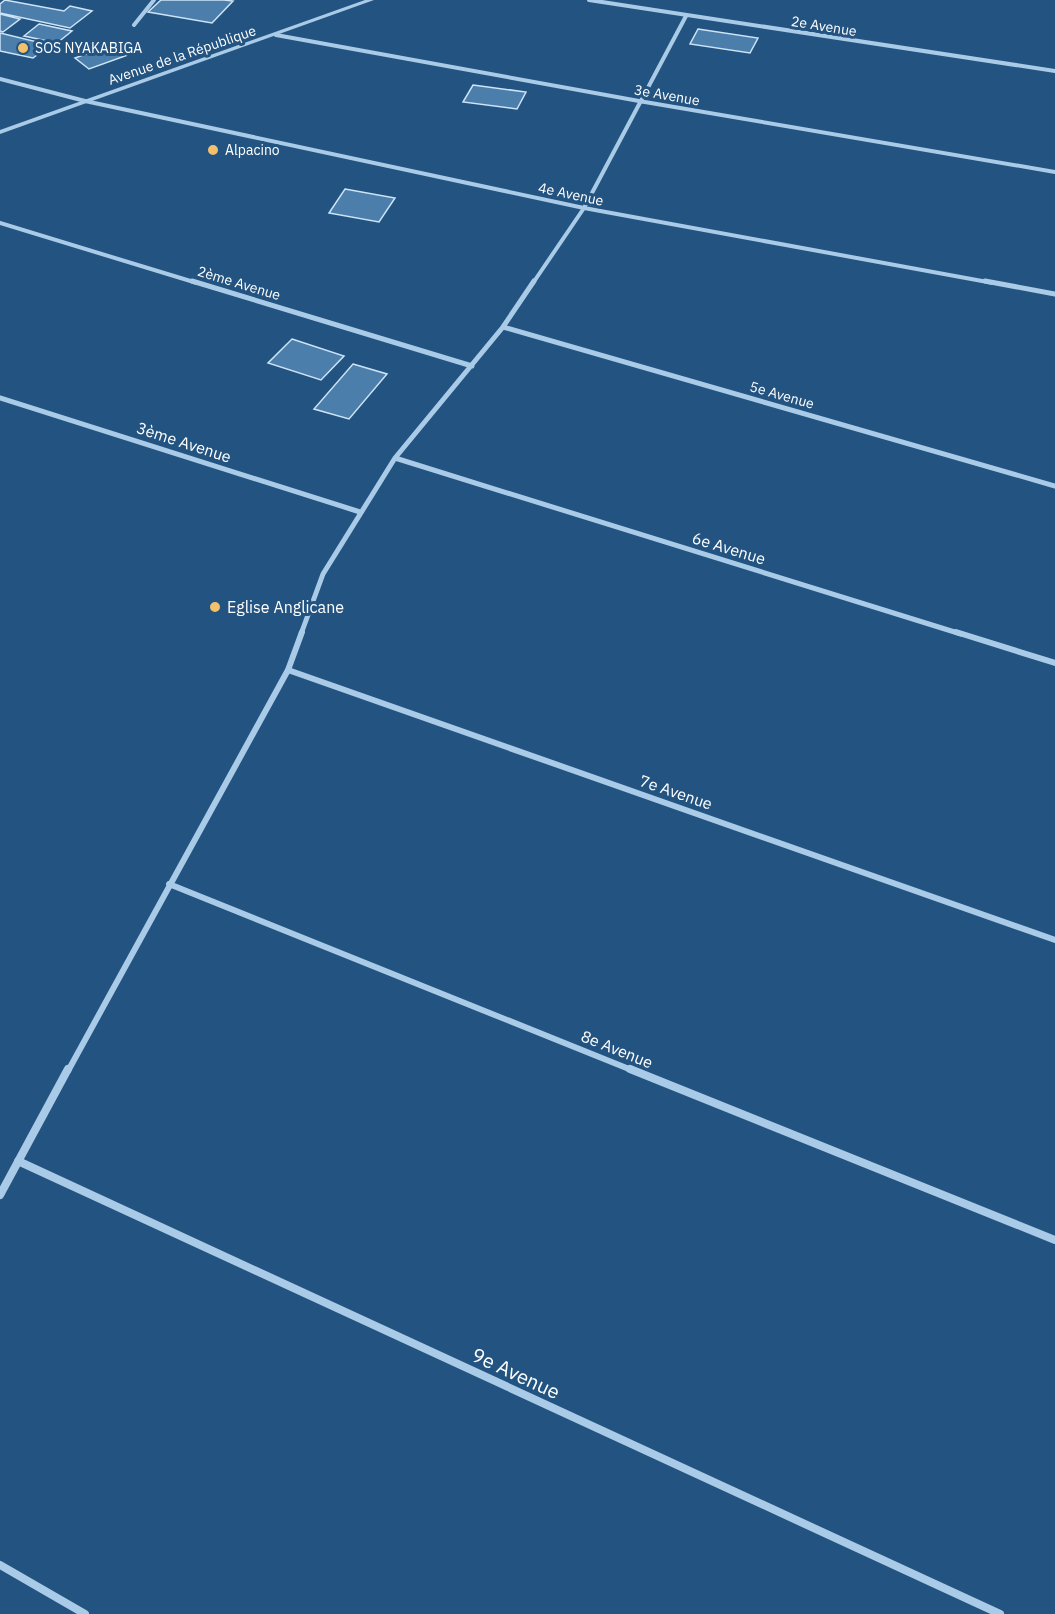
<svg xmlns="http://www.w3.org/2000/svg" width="1055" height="1614" font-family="'IBM Plex Sans',sans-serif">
  <rect width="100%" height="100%" fill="#235481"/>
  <path fill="#4b7eaa" stroke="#cde3f6" stroke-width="1.5" d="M5 0 64 11 70 6 92 11 70 28 0 13V4Z
    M161 0H224L233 1 212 23 148 12Z
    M0 14 20 19 3 32 0 31Z
    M39 24 72 31 57 43 24 36Z
    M698 29 758 38 750 53 690 44Z
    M0 33 50 45 33 58 0 51Z
    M121 41 136 52 89 69 75 58Z
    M473 85 526 92 517 109 463 102Z
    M345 189 395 198 379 222 329 213Z
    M292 339 344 356 321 380 268 363Z
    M353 364 387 374 349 419 314 409Z"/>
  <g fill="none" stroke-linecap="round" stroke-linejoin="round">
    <path stroke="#a9cbe7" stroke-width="4" d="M589 0 1055 71
      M134 25 154 0
      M276 35 639 101 1055 172
      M0 79 85 101 584 208 993 283
      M0 223 197 283
      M533 283 584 208 686 16"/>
    <path stroke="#a9cbe7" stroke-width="5" d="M192 281 472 366
      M985 281 1055 294
      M503 327 1055 486
      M0 398 360 512
      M395 458 961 634
      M301 634 323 574 395 458 503 327 534 281"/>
    <path stroke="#a9cbe7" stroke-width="6" d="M956 632 1055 663
      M288 670 1055 940
      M169 884 634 1071
      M68 1071 288 670 302 632"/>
    <path stroke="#a9cbe7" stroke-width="8" d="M630 1069 1055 1240
      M18 1161 1000 1614
      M0 1195 68 1069
      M0 1565 85 1614"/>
    <path fill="#a9cbe7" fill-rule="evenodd" d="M365 0H374L0 134V130Z"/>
  </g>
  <g fill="#f3c06c" stroke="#235481" stroke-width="2">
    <circle cx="23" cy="48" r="6"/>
    <circle cx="213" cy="150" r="6"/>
    <circle cx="215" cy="607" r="6"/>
  </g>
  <g text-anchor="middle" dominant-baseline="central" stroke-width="6" stroke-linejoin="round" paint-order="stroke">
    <g font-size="14" fill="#fff" stroke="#235481">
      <text transform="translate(824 26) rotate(9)">2e Avenue</text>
      <text transform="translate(182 55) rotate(-19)">Avenue de la République</text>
      <text transform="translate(667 95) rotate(10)">3e Avenue</text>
      <text transform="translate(571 194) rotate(12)">4e Avenue</text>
      <text transform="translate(239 283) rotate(17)">2ème Avenue</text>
      <text transform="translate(782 395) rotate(16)">5e Avenue</text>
    </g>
    <g font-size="14" fill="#fff" stroke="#235481" text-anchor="start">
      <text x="35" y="48">SOS NYAKABIGA</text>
      <text x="225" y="150">Alpacino</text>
    </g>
    <g font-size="16" fill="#fff" stroke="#235481">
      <text transform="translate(184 442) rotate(18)">3ème Avenue</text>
      <text transform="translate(729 548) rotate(17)">6e Avenue</text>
      <text transform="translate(676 792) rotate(19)">7e Avenue</text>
      <text transform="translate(617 1049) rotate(22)">8e Avenue</text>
    </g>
    <g font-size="16" fill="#fff" stroke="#235481" text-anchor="start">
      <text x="227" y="607">Eglise Anglicane</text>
    </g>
    <g font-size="20" fill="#fff" stroke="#235481">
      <text transform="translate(516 1373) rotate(25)">9e Avenue</text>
    </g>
  </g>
</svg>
